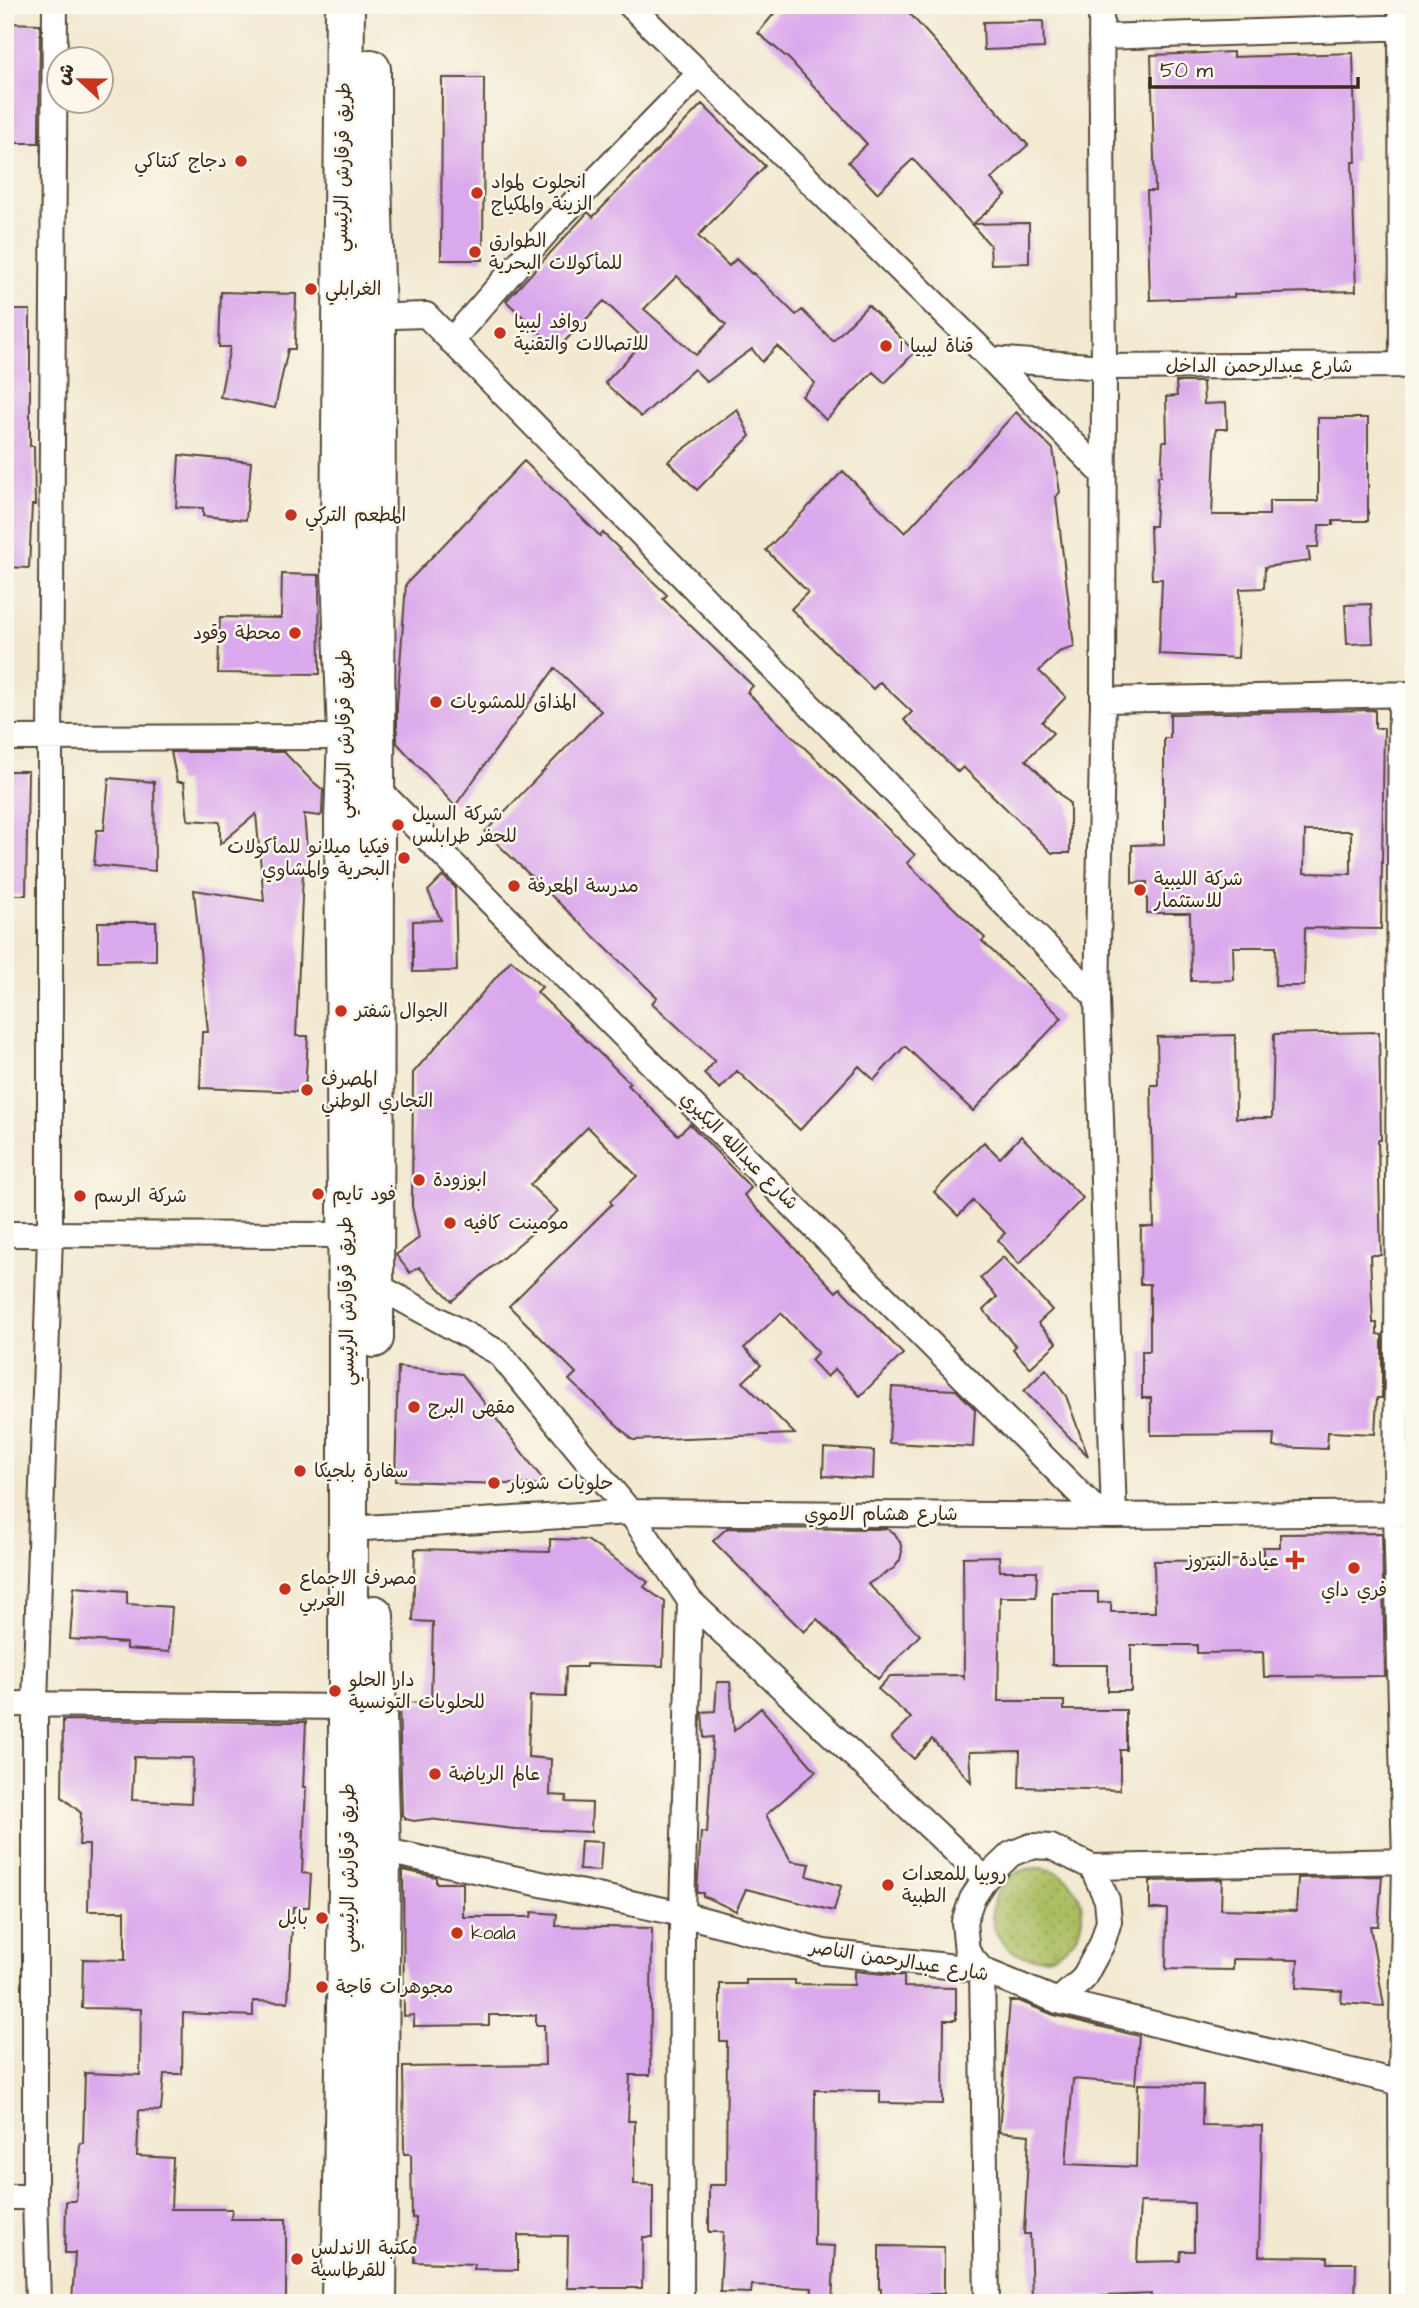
<svg xmlns="http://www.w3.org/2000/svg" width="1419" height="2308" font-family="'Architects Daughter','Playpen Sans Arabic',sans-serif">
  <defs>
    <pattern id="garden-dots" width="8" height="8" patternUnits="userSpaceOnUse" patternTransform="scale(1.75)"><rect width="8" height="8" fill="#aabd61"/><path d="M2 2h.1M6 6h.1" fill="none" stroke="#8c9a4f" stroke-width="1.8" stroke-linecap="round"/></pattern>
  </defs>
  <rect width="100%" height="100%" fill="#fbf7ec"/>
  <filter id="ink" filterUnits="userSpaceOnUse"><feTurbulence type="fractalNoise" baseFrequency=".0143" numOctaves="2"/><feDisplacementMap in="SourceGraphic" scale="14" xChannelSelector="R" yChannelSelector="G"/><feConvolveMatrix kernelMatrix="1 2 1 2 8 2 1 2 1" color-interpolation-filters="sRGB"/></filter>
  <filter id="wash" filterUnits="userSpaceOnUse"><feTurbulence type="fractalNoise" baseFrequency=".00686" numOctaves="4" result="noise"/><feDisplacementMap in="SourceGraphic" scale="28" xChannelSelector="R" yChannelSelector="G"/><feGaussianBlur stdDeviation="1.57" result="paint"/><feColorMatrix in="noise" values="0 0 0 0 0 0 0 0 0 0 0 0 0 0 0 0 0 1.4 0 .05"/><feComposite in="paint" operator="in"/></filter>
  <g filter="url(#wash)">
    <rect width="100%" height="100%" fill="#f2e9d0"/>
    <path fill="url(#garden-dots)" stroke="#727440" stroke-width="2" d="M992 1913a45 45 0 1 1 90 0a45 45 0 1 1-90 0Z"/>
    <g id="blocks">
      <path fill="#daa8ec" fill-rule="evenodd" d="M781 5H902L1028 145 991 179 1006 195 973 224 1029 223V263L991 264 990 245 913 159 877 193 848 162 867 144 790 60 758 33Z
        M1043 21 1044 48 984 50 983 22Z
        M5 23 40 24 39 143H5Z
        M1233 52V57L1353 53 1356 162H1352L1356 291 1234 294V297L1150 300 1147 191H1155L1151 55Z
        M442 78H484L483 260H441Z
        M702 104 765 166 698 236 729 266 736 259 752 274 753 273 796 315 802 310 833 341 868 305 915 352 885 383 873 372 826 420 802 396 815 383 777 346 762 362 752 349 707 382 694 369 641 417 605 383 645 340 604 301 557 349 506 301 588 212 593 217ZM677 276 726 325 696 355 644 309Z
        M221 292 296 294 295 349H288L275 408 220 397 230 347H219Z
        M5 310H30V446H34L35 505H32L29 568 5 567Z
        M1176 382H1203L1204 404 1226 403 1227 429H1216L1212 515H1269V501H1318V418H1368V521H1333V525H1319L1318 547H1308L1310 561 1265 567 1264 588 1240 589 1238 658 1159 654 1162 579H1152L1150 526H1155L1158 476H1161L1163 441H1167L1166 397 1177 396Z
        M737 409 750 436 697 490 668 461Z
        M1016 412 1053 449 1060 492 1056 497 1074 647 1059 652 1039 671 1066 697 1042 722 1053 733 1026 760 1070 804V853H1052L963 767 958 772 904 720 912 712 880 682 873 689 791 609 808 592 766 550 843 471 905 533Z
        M179 455 251 462 246 520 203 516V508L176 507Z
        M524 461 600 536 603 533 667 595 663 599 753 686 747 692 915 855 907 863 985 938 982 941 1062 1018 973 1111 905 1046 874 1080 859 1066 800 1130 737 1071 720 1089 704 1074 715 1061 652 1003 657 997 485 832 601 711 555 668 455 806 397 743V705L406 584Z
        M282 574 319 575 320 674 218 673 220 617 281 618Z
        M1371 604 1373 643 1347 644 1345 605Z
        M1375 710V728H1384L1381 929 1305 928 1304 986H1275L1276 947H1233L1234 980 1191 981 1190 913H1147V882L1132 883V845L1164 844V738H1170V714ZM1305 831H1351V874L1304 873Z
        M171 752H284L311 780 323 790 322 814 320 816 304 814 309 872 303 873 296 1036H308L305 1092 200 1088 202 1032H208L194 890 264 901 256 814 220 844V822L188 820 184 782H177Z
        M5 771H28L26 895H5Z
        M109 778 154 782 155 871 94 865 97 830H104Z
        M443 876 455 887 457 971 413 972V921L441 920 428 891Z
        M98 922H156V960L98 961Z
        M511 960 542 987 537 992 630 1083 628 1085 678 1135 690 1124 751 1188 744 1195 836 1292 840 1288 903 1354 860 1396 835 1369 827 1377 811 1360 818 1352 781 1313 744 1348 761 1365 743 1382 795 1434 633 1440 569 1380 576 1373 509 1306 612 1204 610 1201 637 1176 588 1127 530 1185 558 1211 452 1301 419 1267 410 1273 396 1255 419 1238 412 1206 413 1073Z
        M1379 1032 1381 1140H1378L1381 1255H1370L1373 1323H1377V1334L1382 1335V1398H1377L1375 1434 1328 1432 1327 1449 1273 1447 1274 1434 1151 1435V1398H1142V1351H1150V1284H1140L1141 1227H1154L1151 1085H1158L1157 1037 1235 1035 1236 1118H1272L1274 1034Z
        M1021 1136 1083 1198 1019 1264 998 1240 1005 1233 973 1201 958 1216 934 1192 984 1142 1000 1158Z
        M1003 1257 1052 1310 1038 1323 1057 1343 1030 1368 1013 1349 1016 1346 983 1310 997 1297 980 1278Z
        M398 1367 462 1374 547 1485 395 1481Z
        M1046 1369 1066 1396 1088 1456 1024 1391Z
        M892 1387 956 1390 975 1409 973 1447 889 1443Z
        M824 1448 874 1451 873 1479 823 1476Z
        M727 1528 887 1529 895 1534 900 1542 902 1551 900 1560 894 1568 868 1584 920 1635 878 1679 817 1619 804 1632 713 1541Z
        M1382 1533 1385 1676 1264 1677 1263 1652 1197 1653V1645H1131V1691H1108V1665H1052V1592H1098V1603L1111 1602V1612H1155L1154 1561 1263 1560V1547H1280V1534Z
        M550 1539 587 1540 648 1582 644 1587 665 1602 663 1666 586 1664V1667H566L565 1697 530 1696 528 1757 551 1759 550 1795 567 1796 566 1802 592 1803 591 1832 515 1829 429 1819 414 1821 406 1819 402 1815 399 1702 431 1703 433 1622 413 1621 415 1549 550 1552Z
        M999 1556 1000 1571H1037L1036 1597H1000L998 1701H1064V1710H1126V1750H1120V1790L1019 1787 1020 1751 969 1752 971 1782 932 1739 914 1759 891 1738 911 1718 878 1689 890 1676 962 1675 964 1678 963 1557Z
        M74 1587 127 1591V1604L172 1607 169 1652 126 1649V1643L70 1639Z
        M717 1682H730L734 1731 761 1708 816 1771 766 1815 791 1861 810 1864 807 1876 841 1886 834 1911 746 1889 736 1911 703 1896V1893H697L701 1832 707 1833 713 1737 704 1738 702 1712 715 1711Z
        M63 1720 306 1722 303 1787H306L302 1873 311 1874 309 1907H293L288 2002 253 2001V2016L183 2013 182 2074H164L161 2111 139 2110 137 2156 173 2158 171 2209H232L231 2219H286V2300L72 2303 75 2253H65L66 2201H76L80 2143H83L85 2073 140 2075 141 2009 82 2008 83 1959 125 1960V1911H88L89 1845H79L81 1813 62 1797ZM134 1757 193 1758 191 1803 132 1800Z
        M581 1841 602 1842 600 1871 579 1870Z
        M403 1870 436 1877V1883H463V1917H531L532 1912 557 1914 556 1926 652 1928 650 2075H630L628 2121H635L634 2184 653 2185V2237H643L642 2288H567L568 2236 518 2235V2270L474 2269 475 2264 415 2262 416 2218H412L411 2154H404L403 2067 545 2065 544 2025H536V2015H489V2025L414 2026V2015L404 2016Z
        M1382 1876 1378 1926H1370L1384 2006 1341 2003 1342 1991 1296 1988 1298 1960 1233 1959V1970L1166 1969 1167 1909H1150V1881L1222 1879 1221 1909 1296 1911 1298 1878Z
        M854 1971 904 1976V1987L956 1988V2020H944L943 2104 880 2103V2091L815 2090 814 2245 835 2246 832 2303H811L812 2288 752 2285 751 2293 720 2292 723 2232H709V2185H726L727 2041H720V1984H746V1980H795V1984L854 1985Z
        M1010 2001H1019L1054 2015 1139 2036 1135 2084 1073 2079 1066 2164 1136 2167 1138 2084 1203 2085 1202 2125 1262 2126 1259 2256 1328 2257V2263H1356L1355 2303H1172V2298L1151 2299V2294L1032 2299 1030 2234H1024L1029 2135 999 2132ZM1140 2202 1194 2203V2251H1181L1180 2261 1137 2262Z
        M879 2246 944 2247V2294H914V2303H881V2289H879Z"/>
    </g>
  </g>
  <g filter="url(#ink)">
    <use href="#blocks" fill-opacity="0" stroke="#564739" stroke-width="2"/>
    <g fill="none" stroke-linecap="round" stroke-linejoin="round">
      <defs>
        <path id="minor" d="M630 5 991 359 1104 367 1414 365
          M1101 5 1104 367 1103 700 1097 998 1114 1516
          M1401 5 1402 366
          M1101 37 1414 27
          M362 317 426 315 1097 998
          M451 341 555 222 699 74
          M991 359 1103 474
          M1401 694 1396 1513 1405 1861 1401 2082 1402 2303
          M1103 700 1414 694
          M5 738 347 737
          M375 786 1102 1516
          M5 1234 346 1235
          M374 1284 499 1353 630 1512 690 1601 985 1879
          M348 1529 630 1512 1114 1516 1414 1513
          M5 1704 348 1707
          M381 1850 682 1914 824 1952 982 1970 1058 2001 1414 2086
          M1058 2001 1083 1979 1102 1944 1109 1921 1107 1900 1092 1867
          M5 2197H35
          M38 2303 35 2197V1704L50 1235V737L55 5
          M681 2303 682 1914 690 1601
          M987 2303 982 1970 967 1952 964 1922 972 1899 985 1879 1011 1854 1031 1846 1051 1847 1092 1867 1414 1861"/>
        <path id="primary" d="M371 69V145L376 317 374 1338
          M374 1615 381 1850 377 2303
          M341 2303 348 1890V1326L344 820 347 737 340 542 345 5"/>
      </defs>
      <use href="#minor" stroke="#564739" stroke-width="28"/>
      <use href="#primary" stroke="#564739" stroke-width="42"/>
      <use href="#minor" stroke="#fff" stroke-width="24"/>
      <use href="#primary" stroke="#fff" stroke-width="38"/>
    </g>
  </g>
  <g fill="#c8321e" stroke="#fbf7ec" stroke-width="2.5">
    <circle cx="241" cy="161" r="7"/>
    <circle cx="477" cy="193" r="7"/>
    <circle cx="475" cy="252" r="7"/>
    <circle cx="311" cy="289" r="7"/>
    <circle cx="500" cy="333" r="7"/>
    <circle cx="886" cy="346" r="7"/>
    <circle cx="291" cy="515" r="7"/>
    <circle cx="295" cy="633" r="7"/>
    <circle cx="436" cy="702" r="7"/>
    <circle cx="398" cy="825" r="7"/>
    <circle cx="404" cy="858" r="7"/>
    <circle cx="514" cy="886" r="7"/>
    <circle cx="1140" cy="890" r="7"/>
    <circle cx="341" cy="1011" r="7"/>
    <circle cx="307" cy="1090" r="7"/>
    <circle cx="419" cy="1180" r="7"/>
    <circle cx="318" cy="1194" r="7"/>
    <circle cx="80" cy="1196" r="7"/>
    <circle cx="450" cy="1223" r="7"/>
    <circle cx="414" cy="1407" r="7"/>
    <circle cx="300" cy="1471" r="7"/>
    <circle cx="494" cy="1483" r="7"/>
    <path d="M1291.5 1549.5h7v7h7v7h-7v7h-7v-7h-7v-7h7z"/>
    <circle cx="1354" cy="1568" r="7"/>
    <circle cx="285" cy="1589" r="7"/>
    <circle cx="335" cy="1691" r="7"/>
    <circle cx="435" cy="1774" r="7"/>
    <circle cx="888" cy="1885" r="7"/>
    <circle cx="322" cy="1918" r="7"/>
    <circle cx="457" cy="1933" r="7"/>
    <circle cx="322" cy="1987" r="7"/>
    <circle cx="297" cy="2259" r="7"/>
  </g>
  <g text-anchor="middle" dominant-baseline="central" stroke-width="5" stroke-linejoin="round" paint-order="stroke">
    <g font-size="19" fill="#3b2a1e" stroke="#fbf7ec" text-anchor="start">
      <text x="227" y="161" text-anchor="end">دجاج كنتاكي</text>
      <text x="491" y="182">انجلوت لمواد<tspan x="491" dy="22">الزينة والمكياج</tspan></text>
      <text x="489" y="241">الطوارق<tspan x="489" dy="22">للمأكولات البحرية</tspan></text>
      <text x="325" y="289">الغرابلي</text>
      <text x="514" y="322">روافد ليبيا<tspan x="514" dy="22">للاتصالات والتقنية</tspan></text>
      <text x="900" y="346">قناة ليبيا 1</text>
      <text x="305" y="515">المطعم التركي</text>
      <text x="281" y="633" text-anchor="end">محطة وقود</text>
      <text x="450" y="702">المذاق للمشويات</text>
      <text x="412" y="814">شركة السيل<tspan x="412" dy="22">للحفر طرابلس</tspan></text>
      <text x="390" y="847" text-anchor="end">فيكيا ميلانو للمأكولات<tspan x="390" dy="22">البحرية والمشاوي</tspan></text>
      <text x="1154" y="879">شركة الليبية<tspan x="1154" dy="22">للاستثمار</tspan></text>
      <text x="528" y="886">مدرسة المعرفة</text>
      <text x="355" y="1011">الجوال شفتر</text>
      <text x="321" y="1079">المصرف<tspan x="321" dy="22">التجاري الوطني</tspan></text>
      <text x="433" y="1180">ابوزودة</text>
      <text x="332" y="1194">فود تايم</text>
      <text x="94" y="1196">شركة الرسم</text>
      <text x="464" y="1223">مومينت كافيه</text>
      <text x="428" y="1407">مقهى البرج</text>
      <text x="314" y="1471">سفارة بلجيكا</text>
      <text x="508" y="1483">حلويات شوبار</text>
      <text x="1279" y="1560" text-anchor="end">عيادة النيروز</text>
      <text x="299" y="1578">مصرف الاجماع<tspan x="299" dy="22">العربي</tspan></text>
      <text x="1354" y="1590" text-anchor="middle">فري داي</text>
      <text x="349" y="1680">دار الحلو<tspan x="349" dy="22">للحلويات التونسية</tspan></text>
      <text x="449" y="1774">عالم الرياضة</text>
      <text x="902" y="1874">روبيا للمعدات<tspan x="902" dy="22">الطبية</tspan></text>
      <text x="308" y="1918" text-anchor="end">بابل</text>
      <text x="471" y="1933">koala</text>
      <text x="336" y="1987">مجوهرات قاجة</text>
      <text x="311" y="2248">مكتبة الاندلس<tspan x="311" dy="22">للقرطاسية</tspan></text>
    </g>
    <g font-size="19" fill="#3b2a1e" stroke="#fbf7ec">
      <text transform="translate(343 167) rotate(-89)">طريق قرقارش الرئيسي</text>
      <text x="1259" y="366">شارع عبدالرحمن الداخل</text>
      <text transform="translate(344 734) rotate(-90)">طريق قرقارش الرئيسي</text>
      <text transform="translate(739 1151) rotate(45)">شارع عبدالله البكيري</text>
      <text transform="translate(347 1301) rotate(-91)">طريق قرقارش الرئيسي</text>
      <text x="881" y="1514">شارع هشام الاموي</text>
      <text transform="translate(348 1868) rotate(-90)">طريق قرقارش الرئيسي</text>
      <text transform="translate(899 1961) rotate(9)">شارع عبدالرحمن الناصر</text>
    </g>
  </g>
  <rect width="1419" height="2308" fill="none" stroke="#fbf7ec" stroke-width="28"/>
  <g transform="translate(80 80) rotate(292)"><circle r="33" fill="#fbf7ec" stroke="#aea59a" stroke-width="2"/>
  <path d="M0-5L12 26L0 18L-12 26Z" fill="#c8321e"/>
  <text y="-10" font-size="19" font-weight="bold" text-anchor="middle" fill="#3b2a1e">ش</text>
  </g>
  <path d="M1150 77v10h208v-10" fill="none" stroke="#3b2a1e" stroke-width="3.5"/>
  <text x="1160" y="77" font-size="21" fill="#3b2a1e" stroke="#fbf7ec" stroke-width="5" paint-order="stroke">50 m</text>
</svg>
